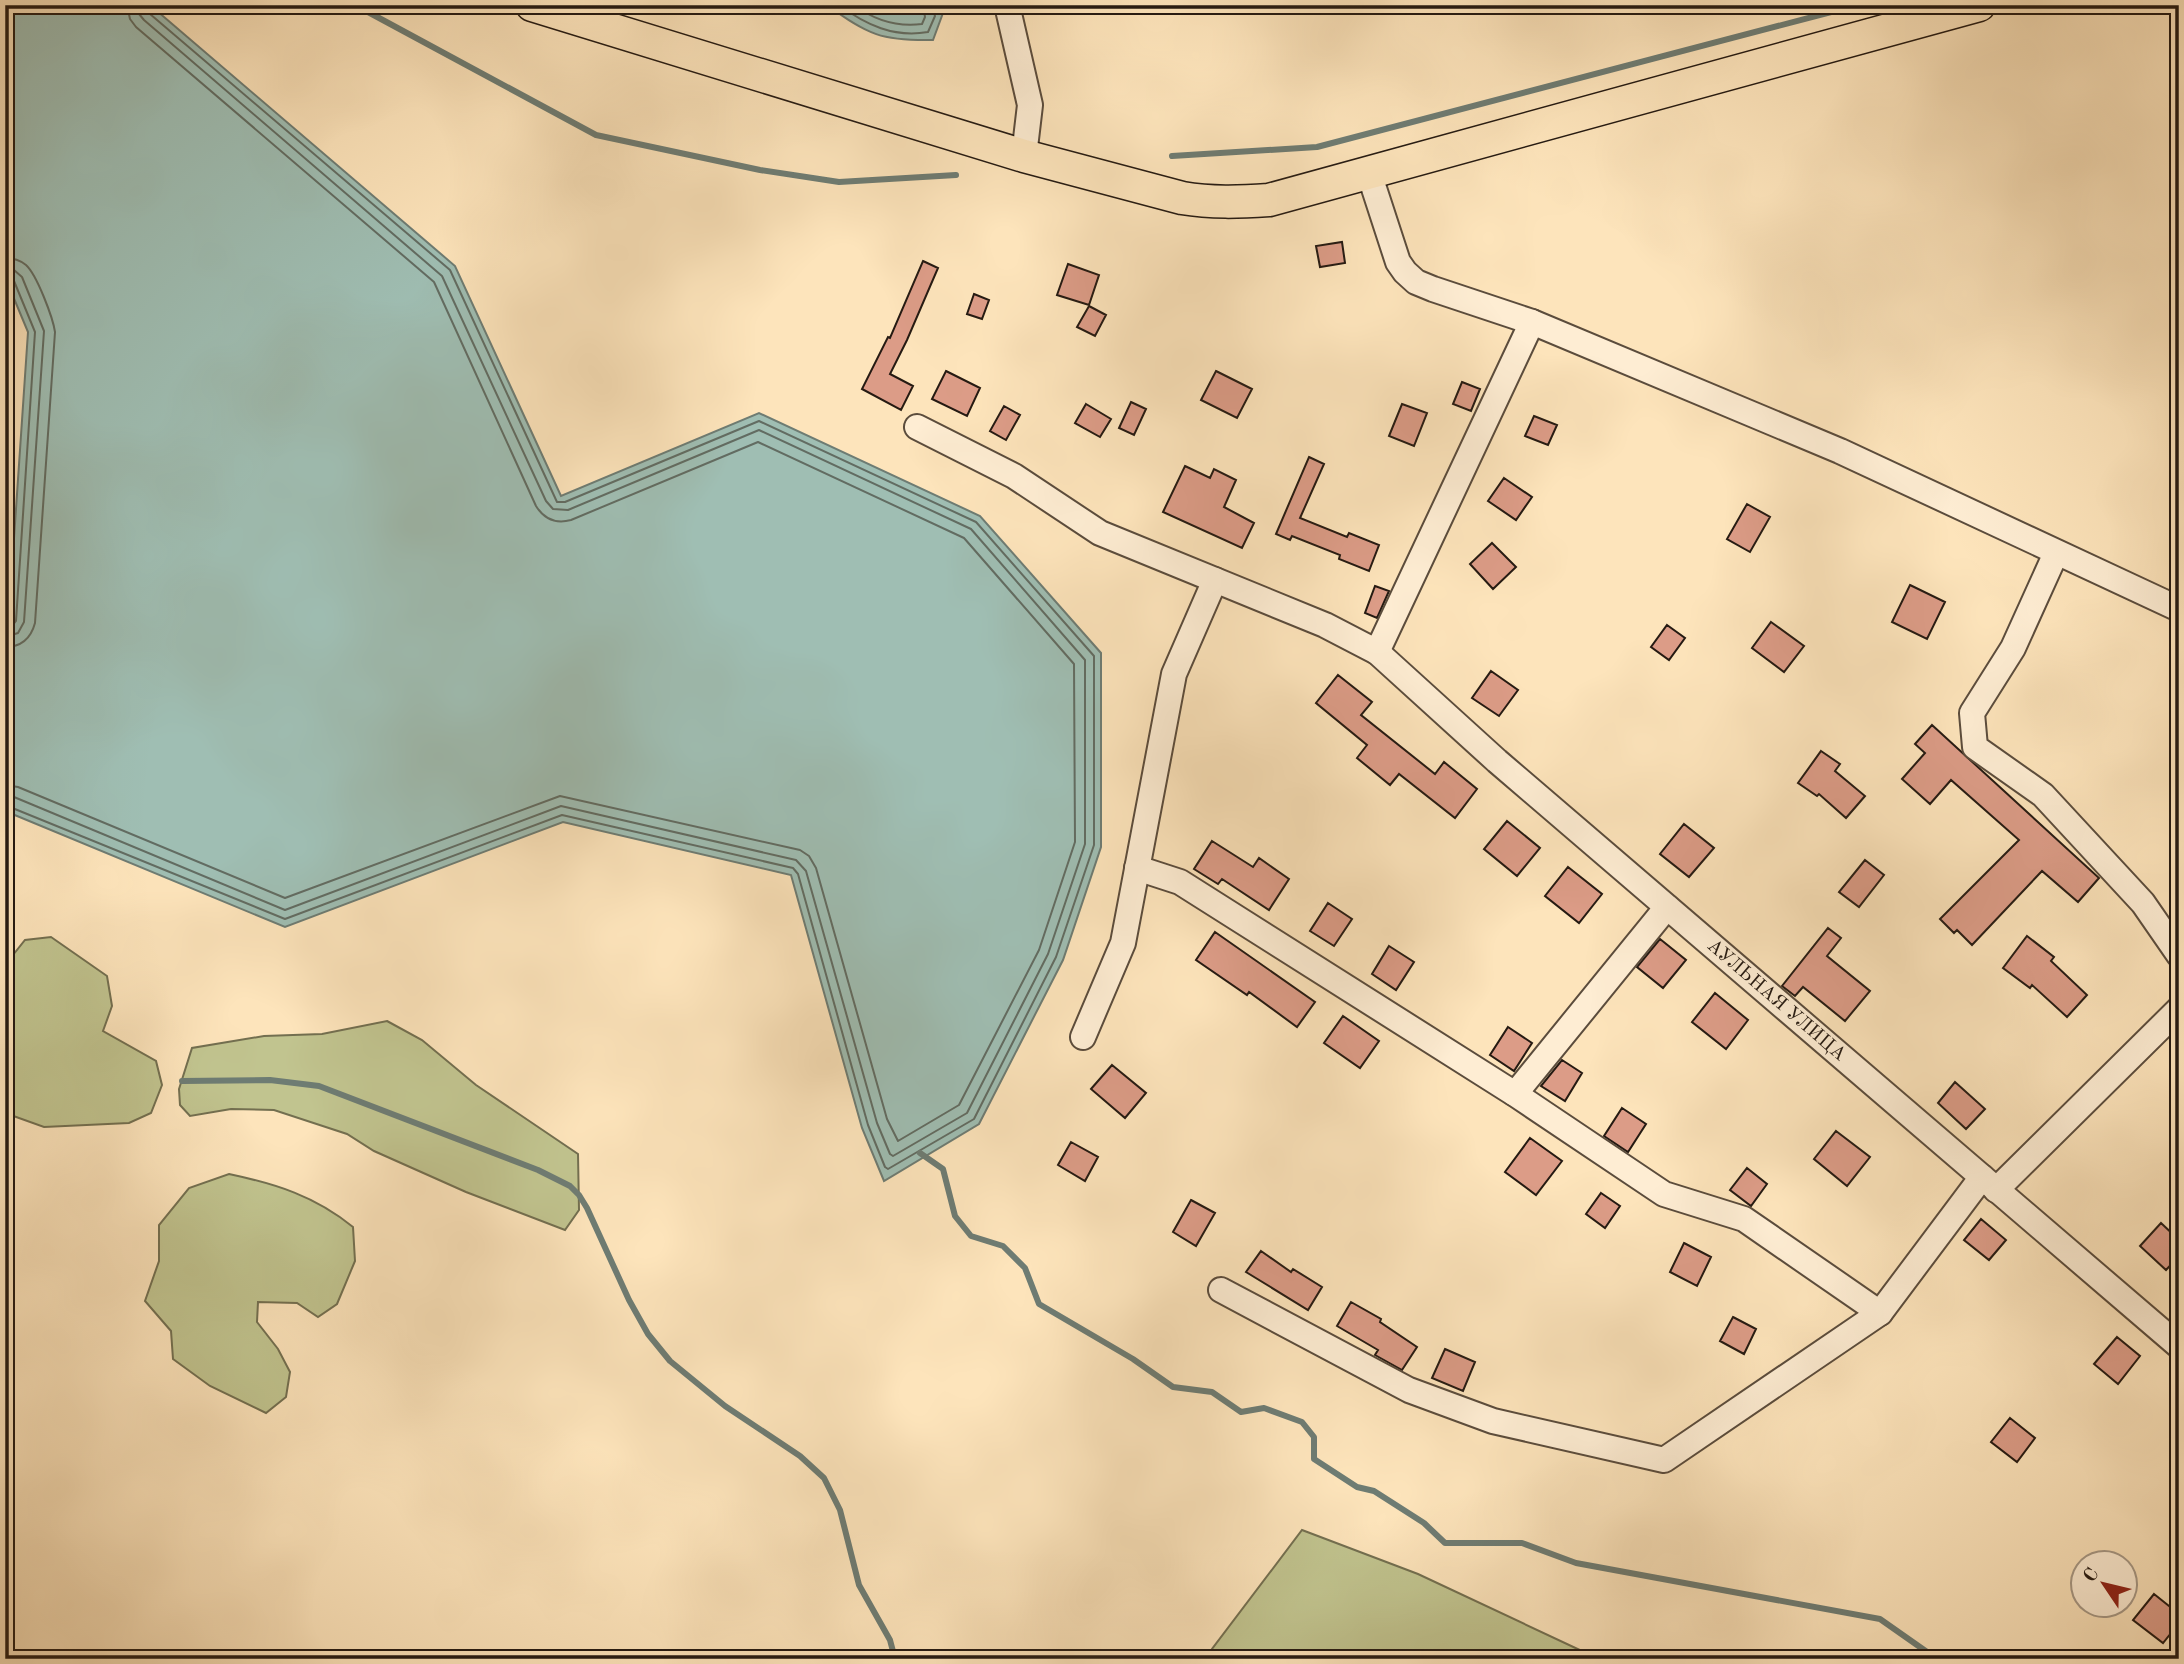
<svg xmlns="http://www.w3.org/2000/svg" width="2184" height="1664" font-family="'Old Standard TT',serif">
  <rect width="100%" height="100%" fill="#fde4bb"/>
  <filter id="stains"><feTurbulence type="fractalNoise" baseFrequency=".00286" numOctaves="4"/><feColorMatrix values="0 0 0 0 .2 0 0 0 0 .09 0 0 0 0 .02 0 0 0 .5 -.17"/></filter>
  <radialGradient id="worn" r=".72"><stop offset=".6" stop-color="#630" stop-opacity="0"/><stop offset="1" stop-color="#630" stop-opacity=".3"/></radialGradient>
  <path fill="#c1c48f" stroke="#736f50" stroke-width="2" d="M51 937 107 976 112 1006 103 1031 156 1061 162 1085 151 1113 129 1123 44 1127 5 1113V965L25 940Z
    M387 1021 422 1040 476 1085 578 1154 579 1210 565 1230 466 1192 374 1151 347 1134 274 1110 231 1109 190 1116 180 1105 179 1089 192 1048 264 1036 322 1034Z
    M229 1174C276 1184 315 1196 353 1227L355 1261 337 1304 318 1317 297 1303 258 1302 257 1322 278 1349 290 1372 286 1397 266 1413 210 1386 173 1359 171 1331 145 1301 159 1261V1225L189 1188Z
    M1302 1530 1418 1574 1599 1659H1210L1212 1649Z"/>
  <path fill="#9fbeb3" stroke="#6e7c73" stroke-width="2" d="M5 5H150L455 266 561 496 759 413 980 516 1101 653V847L1063 960 979 1124 884 1181 862 1128 791 875 563 822 285 927 5 811V671L28 332 5 277Z
    M827 5H936L943 13 933 40C882 41 868 35 827 5Z"/>
  <g fill="none" stroke-linecap="round" stroke-linejoin="round">
    <path stroke="#626c62" stroke-width="2" d="M839 5C866 25 894 38 928 32L935 16 931 5
      M854 5C874 20 898 27 922 24L925 17 923 5
      M5 258C13 258 20 260 26 265 37 275 53 318 55 332L35 623C31 638 21 647 5 647
      M5 268 14 270 22 277 44 331 24 622 18 633 5 637
      M5 277 14 281 35 332 16 621 12 626 5 628
      M5 785 18 787 285 898 560 796 800 850 809 856 816 868 887 1119 898 1141 959 1105 1039 950 1075 842 1074 664 964 538 758 442 571 520C556 524 544 519 536 506L434 282 136 27 130 19 127 5
      M5 796 14 797 285 910 561 806 796 860 806 871 877 1123 890 1154 893 1156 967 1113 1048 954 1085 844V660L971 529 759 430 568 510 553 509 546 501 442 276 144 20 139 14 138 5
      M5 805 285 919 562 815 793 868 798 874 868 1125 885 1167 888 1169 974 1119 1056 957 1094 845V656L976 522 759 421 565 502H557L450 270 150 14 147 5"/>
    <path stroke="#6e7c73" stroke-width="6" d="M355 5 596 135 760 170 839 182 956 175
      M1172 156 1317 147 1858 5
      M182 1081 270 1080 319 1086 538 1170 570 1186 579 1195 587 1208 629 1300 648 1334 670 1361 725 1406 800 1456 824 1478 840 1510 859 1585 890 1640 895 1659
      M920 1153 943 1169 955 1216 971 1236 1003 1246 1025 1268 1039 1304 1133 1359 1173 1387 1212 1392 1241 1412 1264 1408 1302 1422 1314 1437V1459L1357 1487 1374 1491 1424 1523 1445 1543H1522L1576 1563 1880 1619 1937 1659"/>
  </g>
  <path fill="#dc9c87" stroke="#251a12" stroke-width="2" d="M1342 242 1345 263 1320 267 1316 246Z
    M923 261 938 268 907 340 890 374 913 386 901 410 862 389 888 337 890 338Z
    M1068 264 1099 275 1089 305 1057 295Z
    M974 294 989 300 982 319 967 314Z
    M1089 306 1106 315 1095 336 1077 327Z
    M946 371 980 388 967 416 932 399Z
    M1216 371 1252 389 1237 418 1201 400Z
    M1462 382 1480 389 1471 411 1453 404Z
    M1131 402 1146 409 1134 435 1119 428Z
    M1086 404 1111 419 1100 437 1075 423Z
    M1402 404 1427 413 1414 446 1389 436Z
    M1004 406 1020 415 1006 440 990 431Z
    M1534 416 1557 425 1548 445 1525 436Z
    M1309 457 1324 464 1300 518 1347 537 1349 533 1379 545 1369 571 1339 559 1340 555 1292 536 1290 540 1276 534Z
    M1185 466 1210 478 1214 469 1236 480 1224 507 1254 523 1242 548 1163 512Z
    M1504 478 1532 497 1516 520 1488 501Z
    M1747 504 1770 517 1750 552 1727 539Z
    M1492 543 1516 567 1493 589 1470 564Z
    M1910 585 1945 602 1927 639 1892 622Z
    M1375 586 1389 591 1377 618 1365 613Z
    M1771 622 1804 646 1784 672 1752 648Z
    M1667 625 1685 638 1669 660 1651 647Z
    M1491 671 1518 690 1499 716 1472 698Z
    M1338 675 1372 702 1361 715 1435 774 1444 762 1477 789 1455 818 1399 774 1390 785 1357 758 1367 745 1316 703Z
    M1932 725 2099 878 2078 902 2042 871 1972 945 1957 930 1954 933 1940 919 2019 840 1951 780 1930 804 1902 779 1925 753 1915 744Z
    M1821 751 1840 764 1835 771 1865 796 1846 818 1819 794 1817 796 1798 783Z
    M1507 821 1540 848 1517 876 1484 849Z
    M1684 824 1714 848 1689 877 1660 854Z
    M1212 841 1253 867 1259 858 1289 879 1269 910 1222 879 1218 884 1194 869Z
    M1865 860 1884 875 1859 907 1839 892Z
    M1568 867 1602 894 1579 923 1545 896Z
    M1328 903 1352 919 1334 946 1310 931Z
    M1828 928 1841 938 1827 956 1870 991 1845 1021 1803 987 1795 996 1782 986Z
    M1215 932 1315 1002 1297 1027 1249 992 1247 995 1196 960Z
    M2027 936 2054 957 2051 961 2087 995 2067 1017 2032 985 2030 988 2003 968Z
    M1660 939 1686 960 1663 988 1637 967Z
    M1389 946 1414 962 1396 990 1372 974Z
    M1715 993 1748 1020 1726 1049 1692 1022Z
    M1343 1016 1379 1041 1360 1068 1324 1043Z
    M1508 1027 1532 1043 1514 1071 1490 1055Z
    M1562 1060 1582 1073 1565 1101 1541 1086Z
    M1112 1065 1146 1093 1125 1118 1091 1089Z
    M1955 1082 1985 1109 1966 1129 1938 1103Z
    M1622 1108 1646 1124 1628 1152 1604 1136Z
    M1836 1131 1870 1157 1847 1186 1814 1159Z
    M1530 1138 1562 1161 1536 1195 1505 1172Z
    M1071 1142 1098 1157 1085 1181 1058 1165Z
    M1747 1168 1767 1184 1751 1206 1730 1190Z
    M1601 1193 1620 1206 1605 1228 1586 1214Z
    M1191 1200 1215 1213 1196 1246 1173 1232Z
    M1981 1219 2006 1240 1989 1260 1964 1240Z
    M2161 1223 2179 1240V1256L2166 1270 2140 1246Z
    M1684 1243 1711 1257 1697 1286 1670 1272Z
    M1261 1251 1291 1272 1293 1269 1322 1287 1308 1310 1246 1272Z
    M1351 1302 1381 1319 1380 1322 1417 1347 1402 1370 1375 1355 1378 1350 1337 1326Z
    M1733 1317 1756 1329 1744 1354 1720 1341Z
    M2117 1337 2140 1356 2118 1384 2094 1364Z
    M1445 1349 1475 1362 1463 1391 1432 1378Z
    M2010 1418 2035 1438 2017 1462 1991 1442Z
    M2154 1594 2179 1614V1623L2163 1643 2133 1620Z"/>
  <g fill="none" stroke-linecap="round" stroke-linejoin="round">
    <defs>
      <g id="minor">
        <path d="M1007 5 1030 105 1024 156"/>
        <path d="M1369 173 1398 262 1405 272 1416 282 1433 289 1532 322 1840 451 2179 609"/>
        <path d="M917 427 1014 476 1100 533 1325 625 1377 652 1532 322"/>
        <path d="M2056 553 2013 648 1972 713 1975 747 2043 795 2143 903 2179 955"/>
        <path id="s1" d="M1377 652 1497 761 2179 1346"/>
        <path d="M1137 868 1180 882 1515 1094 1664 1194 1744 1219 1880 1313 1982 1177"/>
        <path d="M1083 1037 1123 943 1174 674 1215 580"/>
        <path d="M1515 1094 1667 907"/>
        <path d="M1996 1190 2179 1009"/>
        <path d="M1221 1290 1409 1390 1493 1421 1664 1460 1880 1313"/>
      </g>
      <path id="major" d="M532 5 1024 156 1182 198C1212 203 1239 202 1269 200L1979 5"/>
    </defs>
    <use href="#minor" stroke="#5b4c3c" stroke-width="28"/>
    <use href="#major" stroke="#251a12" stroke-width="35"/>
    <use href="#minor" stroke="#feedd3" stroke-width="24"/>
    <use href="#major" stroke="#fde4bb" stroke-width="32"/>
  </g>
  <g text-anchor="middle" dominant-baseline="central" stroke-width="6" stroke-linejoin="round" paint-order="stroke">
    <g font-size="19" fill="#251a12" stroke="#feedd3">
      <text stroke="none"><textPath href="#s1" startOffset="530">АУЛЬНАЯ УЛИЦА</textPath></text>
    </g>
  </g>
  <rect width="2184" height="1664" fill="none" stroke="#fde4bb" stroke-width="28"/>
  <rect x="7" y="7" width="2170" height="1650" fill="none" stroke="#251a12" stroke-width="3.5"/>
  <rect x="14" y="14" width="2156" height="1636" fill="none" stroke="#251a12" stroke-width="2"/>
  <g transform="translate(2104 1584) rotate(305)"><circle r="33" fill="#feedd3" stroke="#a79986" stroke-width="2"/>
  <path d="M0-5L12 26L0 18L-12 26Z" fill="#8f2418"/>
  <text y="-10" font-size="19" font-weight="bold" text-anchor="middle" fill="#251a12">С</text>
  </g>
  <rect width="100%" height="100%" filter="url(#stains)"/>
  <rect width="100%" height="100%" fill="url(#worn)"/>
</svg>
